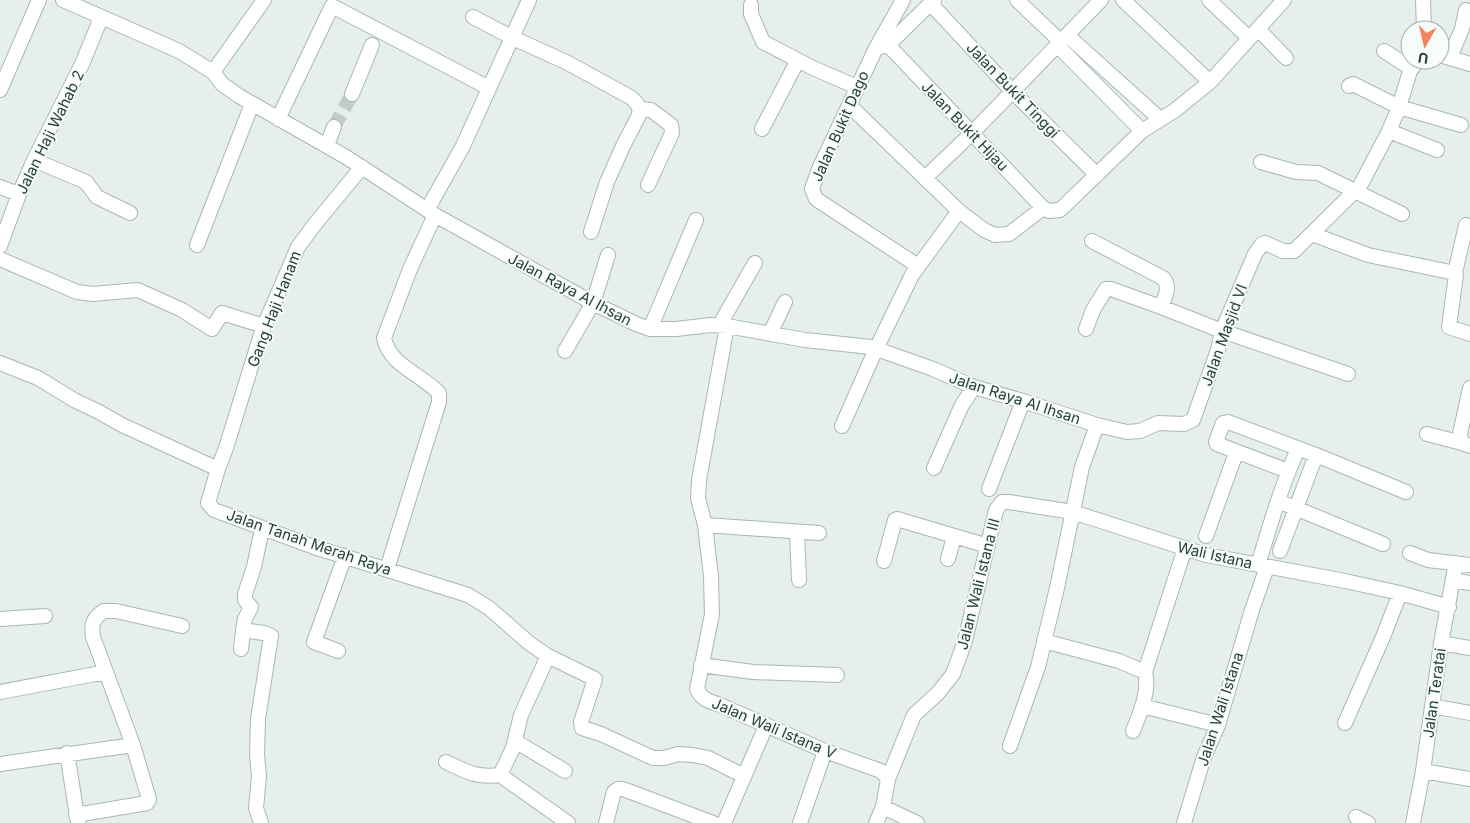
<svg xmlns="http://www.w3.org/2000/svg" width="1470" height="823" font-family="Inter,sans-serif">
  <rect width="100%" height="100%" fill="#e6efeb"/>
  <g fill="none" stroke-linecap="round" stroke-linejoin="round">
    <path stroke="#bfccc8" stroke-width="14" stroke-dasharray="14 7" stroke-linecap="butt" d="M334 127 352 94"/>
    <defs>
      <path id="minor" d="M63 0 179 51 213 72 222 84 239 96 346 157 435 215 593 303 636 324 650 329H676L711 325 727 326 805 340 871 347 933 369 974 387 1026 402 1097 425 1127 432 1140 431 1158 423 1184 424 1193 420 1218 350 1222 331 1255 254 1262 244 1265 243 1283 251H1294L1360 186 1389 131 1399 107 1410 71 1418 60
        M903 0 876 48 819 169 812 189 816 199 918 266
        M1017 0 1061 42
        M1123 0 1210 82
        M1209 0 1249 38
        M1423 0 1424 30
        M930 3 1012 91 1097 175
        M751 5V14L763 42 813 68 857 87
        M473 17 513 38 566 62 630 97C636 102 641 106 639 115L623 146 607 182 591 232
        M1258 29 1286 58
        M1068 36 1160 119
        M888 45 1043 208
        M1057 45 1142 131
        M880 47 888 45 934 0
        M1384 51 1406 65 1412 66
        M1440 55 1470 64
        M1450 57 1462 29 1466 10
        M213 72 264 0
        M1349 86 1353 84 1399 107 1461 125
        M0 90 39 0
        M352 94 372 45
        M850 106 959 211 984 230 995 235 1009 234 1043 208 1049 211 1060 210 1142 131 1174 111 1210 82 1284 0
        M640 109 651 110 671 125 672 133 648 185
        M278 119 332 6 489 88
        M762 129 798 60
        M1389 131 1437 150
        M327 145 334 127
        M34 160 86 182 97 197 130 213
        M1261 162 1296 172 1318 173 1402 214
        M925 178 972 133 1101 0
        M0 187 19 194
        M427 210 463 146 529 0
        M1312 234 1368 255 1455 273 1456 275 1449 327 1470 334
        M1092 241 1163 278C1171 287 1165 297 1161 307L1222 331 1348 374
        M197 245 252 104
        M0 246 19 194 34 160 82 64 101 18
        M0 259 77 292 93 294 138 290 182 310 212 329 222 313 264 326
        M1455 273 1466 225
        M723 319 755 263
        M727 326 699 480 698 498 705 525 711 576 712 614 697 689C702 700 709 701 720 705L825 751 881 771 888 779
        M650 329 696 220
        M1086 329 1093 310 1106 289H1111L1161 307
        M770 334 785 302
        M565 351 593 303 608 255
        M0 363 38 378 74 400 99 412 122 425 218 469 208 503 214 510 314 547 468 595 489 608 529 643 548 656 595 679 581 722 582 728 601 734 653 758H664L678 754 693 755 708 758 744 776
        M1470 388 1460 434 1462 443 1470 446
        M842 426 876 349 912 275 959 211
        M1427 434 1462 443
        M934 468 962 405 974 387
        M218 469 226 448 262 331 298 247 315 224 362 167
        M1288 471 1217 444 1216 442 1223 423 1228 422 1316 455 1406 492
        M989 489 1023 401
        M1278 501 1383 544
        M705 525 819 533
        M797 532 799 580
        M1206 536 1236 453
        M1280 551 1316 455
        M1410 553 1428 560 1470 565
        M948 559 954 537
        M884 561 895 520 897 519 988 546
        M1258 565C1270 526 1281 486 1298 449
        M387 569 439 402V393C421 374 389 365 384 338L410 269 435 215
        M1453 580 1470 583
        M0 619 45 616
        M1044 641 1119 661 1145 672C1150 691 1140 713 1133 731
        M1441 643 1470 648
        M241 649 243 630
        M338 651 314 642 345 556
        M548 656 521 715 513 748 500 775 568 823
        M701 665 753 672 837 675
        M1145 672 1185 548
        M0 692 106 672
        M1142 706 1218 725
        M1432 706 1470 713
        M1345 723 1383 637 1400 593
        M515 741 565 771
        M1010 746 1038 667 1057 588 1082 467 1097 425
        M67 753 78 822
        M446 762C467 772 476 778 500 775
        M0 764 133 745
        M1423 771 1470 779
        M883 807 917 823
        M76 815 147 803 149 799 133 745 93 637C91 624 93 618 104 611H116L182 626
        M1356 817 1368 823
        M261 823 256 808 259 776 257 755 258 719 271 636 264 633 243 630 245 619 251 607 245 600V594L254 567 262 529
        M606 823 614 792 618 789H623L713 823
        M724 823 766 726
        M800 823 825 751
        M876 823 883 807 888 779 914 715 938 693 953 674 965 641 996 510 1002 502H1009L1073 512 1206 555 1345 581 1400 593 1449 607
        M1184 823 1204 757 1218 725 1252 610 1267 567
        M1413 823 1423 771 1441 643 1456 563"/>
    </defs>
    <use href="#minor" stroke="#a8b8b2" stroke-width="16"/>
    <use href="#minor" stroke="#fff" stroke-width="14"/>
  </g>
  <g text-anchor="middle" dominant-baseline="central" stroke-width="4" stroke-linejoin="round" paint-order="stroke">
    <g font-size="15" fill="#24423a" stroke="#f7fbf9">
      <text transform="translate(1013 90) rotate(46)">Jalan Bukit Tinggi</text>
      <text transform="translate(840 126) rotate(-66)">Jalan Bukit Dago</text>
      <text transform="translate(965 126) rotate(46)">Jalan Bukit Hijau</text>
      <text transform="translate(50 132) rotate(-64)">Jalan Haji Wahab 2</text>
      <text transform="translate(570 289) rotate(28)">Jalan Raya Al Ihsan</text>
      <text transform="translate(274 309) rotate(-69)">Gang Haji Hanam</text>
      <text transform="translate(1224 335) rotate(-70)">Jalan Masjid VI</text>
      <text transform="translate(1015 398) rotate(18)">Jalan Raya Al Ihsan</text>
      <text transform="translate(309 542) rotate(19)">Jalan Tanah Merah Raya</text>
      <text transform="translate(1215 555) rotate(13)">Wali Istana</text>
      <text transform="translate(978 584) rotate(-76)">Jalan Wali Istana III</text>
      <text transform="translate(1434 693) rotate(-82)">Jalan Teratai</text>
      <text transform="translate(1220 709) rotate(-72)">Jalan Wali Istana</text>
      <text transform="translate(774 728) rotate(23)">Jalan Wali Istana V</text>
    </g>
  </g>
  <g transform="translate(1425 45) rotate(188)"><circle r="24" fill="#f7fbf9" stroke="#a3b1ad"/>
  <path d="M0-4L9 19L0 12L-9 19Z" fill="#f4845f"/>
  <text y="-8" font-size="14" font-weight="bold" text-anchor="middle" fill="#24423a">U</text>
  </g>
</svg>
